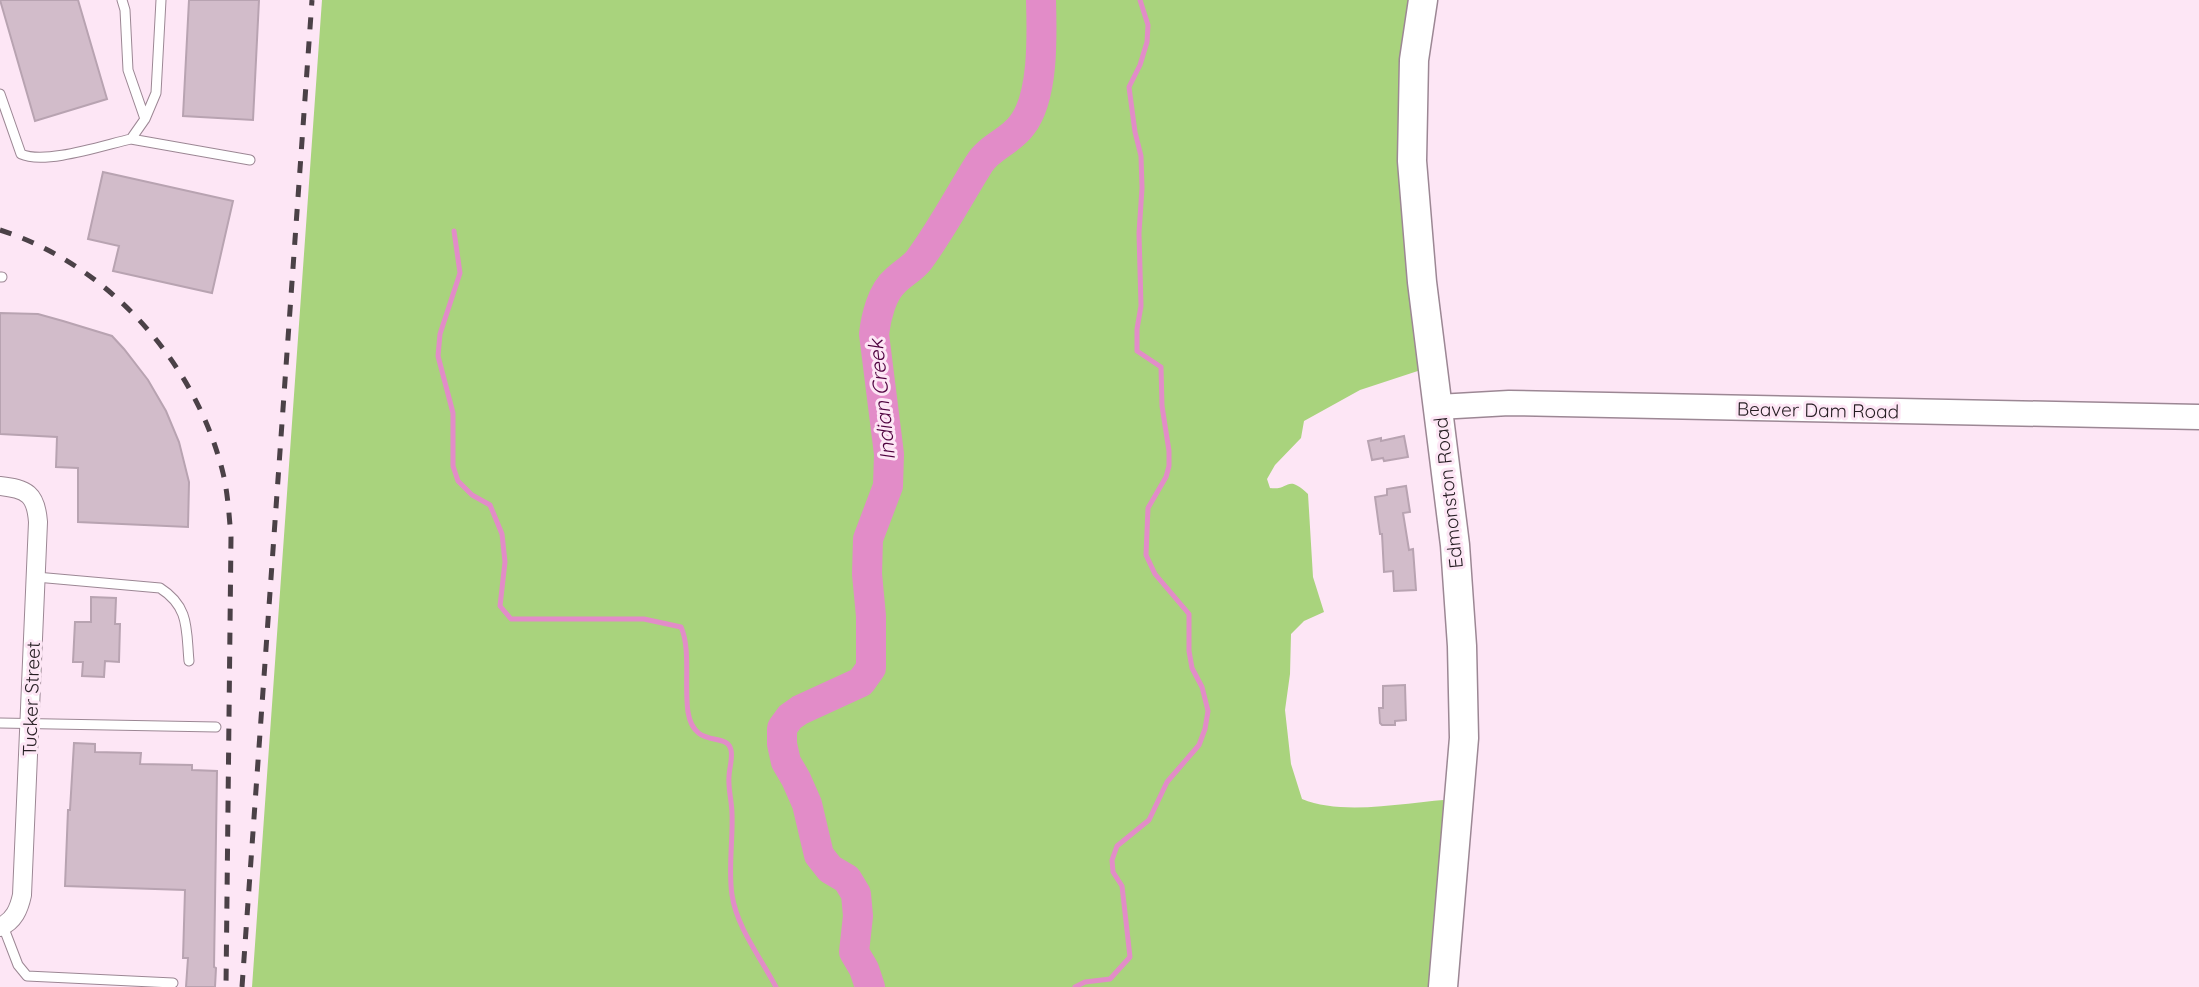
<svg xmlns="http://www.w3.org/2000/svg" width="2199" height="987" font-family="Quicksand,sans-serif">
  <rect width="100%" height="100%" fill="#fde6f5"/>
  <path fill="#a9d37d" d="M322 0H1423L1417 31 1433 366 1360 390 1304 421 1301 438 1275 465 1267 479 1270 488C1290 491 1286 473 1308 494L1313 577 1324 612 1304 621 1291 634 1290 674 1285 710 1291 764 1302 799C1345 817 1412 801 1458 799L1443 987H252Z"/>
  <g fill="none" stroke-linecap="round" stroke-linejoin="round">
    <path stroke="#e28cc8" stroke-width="5" d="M454 231 460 273 440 334 438 356 453 413V466L458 481 472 495 490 505 502 534 505 562 500 606 511 619H644L681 627C691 649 684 686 688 712 694 750 727 731 731 750 733 759 729 768 729 777 728 789 732 802 732 814 733 841 728 869 732 895 737 928 761 958 776 987
      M1075 987 1085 982 1110 979 1130 957 1122 886 1113 872 1112 860 1117 846 1149 820 1167 782 1199 745 1205 729 1208 711 1202 687 1192 668 1189 651V614L1155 574 1146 555 1148 508 1166 477 1169 466V451L1162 406 1161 367 1137 351V329L1141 306 1139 233 1142 188 1141 156 1135 132 1129 87 1140 65 1147 42 1148 25 1140 0"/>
    <path stroke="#e28cc8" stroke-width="30" d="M870 987 864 969 854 952 858 916 856 894 847 879 830 869 819 855 807 804 796 779 786 762 782 744V728L790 717 800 710 861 682 871 668V616L867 574 868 539 888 486 889 454 874 334C876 317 882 292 895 281 903 273 913 268 919 260 942 229 959 196 979 164 989 147 1011 141 1022 125 1044 97 1042 35 1041 0"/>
  </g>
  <path fill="#d2bcca" stroke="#b8a3b1" stroke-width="2" d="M0 0H78L107 99 35 121Z
    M189 0H259L253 120 183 116Z
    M103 172 233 201 212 293 113 271 119 246 88 239Z
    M0 313 38 314 63 321 112 336 124 349 148 380 166 411 179 442 189 482 188 527 78 522V468L56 467 57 437 0 434Z
    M1404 436 1408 457 1384 461 1383 458 1372 460 1368 441 1381 438V441Z
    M1406 486 1410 512 1403 513 1409 550 1413 549 1416 590 1394 591 1393 571 1384 572 1382 534H1380L1375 497 1387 495V489Z
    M91 597 116 598 115 624H120L119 662 105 661 104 677 82 676 83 662H73L75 622H91Z
    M1405 685 1406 720 1395 721V725H1382L1380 723 1379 708H1383V686Z
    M74 743 95 744V752L141 753 140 764 192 765V770L217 771 214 967 216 968 215 987H186L188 958H183L185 890 65 886 68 810H70Z"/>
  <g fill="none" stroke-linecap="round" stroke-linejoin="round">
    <defs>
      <path id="lane" d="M122 0 125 10 128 70 145 119
        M0 94 21 154C45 165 104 145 131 139L145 119 156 93 161 0
        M131 139 250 160
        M0 277H2
        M36 577 160 588C190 607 186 630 189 661
        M0 723 216 727
        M3 926 18 965 27 976 173 983"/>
      <path id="street" d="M0 486C27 489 36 494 38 522L22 895C19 909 14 921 0 927"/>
      <path id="secondary" d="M1438 407 1509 403 2199 417"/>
      <path id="primary" d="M1423 0 1414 60 1412 161 1422 282 1455 545 1462 646 1464 738 1443 987"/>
    </defs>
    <use href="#lane" stroke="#9c8794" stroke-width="11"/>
    <use href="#street" stroke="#9c8794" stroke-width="20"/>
    <use href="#secondary" stroke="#9c8794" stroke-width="27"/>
    <use href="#primary" stroke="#9c8794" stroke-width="31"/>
    <use href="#lane" stroke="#fff" stroke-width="9"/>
    <use href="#street" stroke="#fff" stroke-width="18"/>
    <use href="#secondary" stroke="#fff" stroke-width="24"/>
    <use href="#primary" stroke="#fff" stroke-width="28"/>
    <path stroke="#4b4147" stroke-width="5" stroke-dasharray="12 12" stroke-linecap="butt" d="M0 230C109 265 196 363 223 473 228 494 229 515 231 537L226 987
      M242 987 312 0"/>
  </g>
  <g text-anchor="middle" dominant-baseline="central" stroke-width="6" stroke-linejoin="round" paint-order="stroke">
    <g font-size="19" fill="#251d22" stroke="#fde6f5">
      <text transform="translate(1818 410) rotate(1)">Beaver Dam Road</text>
      <text transform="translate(1448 493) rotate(-96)">Edmonston Road</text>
      <text transform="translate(31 699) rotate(-88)">Tucker Street</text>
    </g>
    <g font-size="21" font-style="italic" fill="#4e003e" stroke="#fde6f5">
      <text transform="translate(881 400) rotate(-96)">Indian Creek</text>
    </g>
  </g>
</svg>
